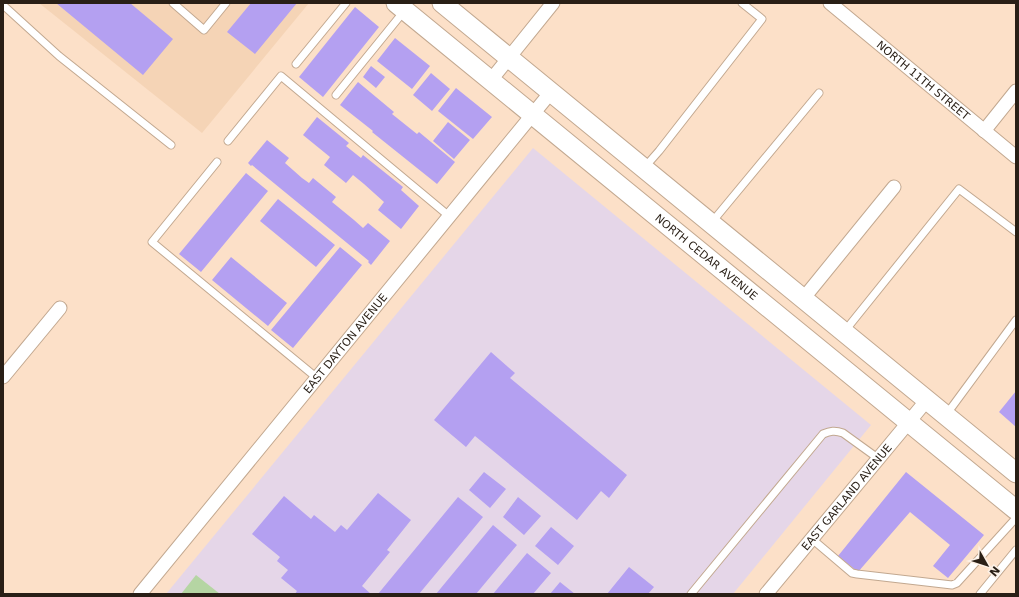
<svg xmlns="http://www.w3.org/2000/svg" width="1019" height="597" font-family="'DejaVu Sans',sans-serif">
  <rect width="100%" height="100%" fill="#fce0c8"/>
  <path fill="#f5d4b6" d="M39 3H309L202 133Z"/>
  <path fill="#e5d6e8" d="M533 148 871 425 733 594H166Z"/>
  <path fill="#b5d5a3" d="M196 575 220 594H181Z"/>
  <path fill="#b4a0f1" d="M56 3H130L173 39 143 75Z
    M251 3H297L255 54 227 32Z
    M355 7 379 27 323 97 299 77Z
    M395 38 430 66 412 89 377 61Z
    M371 66 385 77 376 88 363 77Z
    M431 73 450 89 432 111 413 95Z
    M358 82 394 112 392 114 417 134 419 132 455 162 437 184 372 132 373 131 340 105Z
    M456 88 492 117 473 139 438 111Z
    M317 117 349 143 346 146 361 158 363 155 403 187 401 190 419 206 401 229 378 210 384 202 364 184 353 175 346 183 324 165 330 157 303 135Z
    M448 122 470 140 454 159 433 141Z
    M267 140 289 158 285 163 302 178 309 183 313 178 336 197 332 202 354 220 363 228 368 223 390 241 371 265 368 262 369 261 252 165 251 166 248 163Z
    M246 173 268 191 201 272 179 254Z
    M278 199 335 245 316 267 260 221Z
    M340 247 362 265 293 348 271 330Z
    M231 257 287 303 268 326 212 280Z
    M491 352 515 373 510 378 627 475 609 498 601 491 577 520 475 436 466 447 434 420Z
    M1016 391V427L999 412Z
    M484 472 506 489 490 508 469 490Z
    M906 472 984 535 948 578 933 566 950 545 910 512 858 572 838 556Z
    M378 493 411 520 387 550 390 552 362 586 371 594H295L297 591 281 578 288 570 277 561 280 557 252 534 284 496 311 519 314 515 335 532 341 525 347 530Z
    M458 497 483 517 419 594H378Z
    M518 497 541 516 524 535 503 517Z
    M493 525 517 545 476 594H436Z
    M551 527 574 546 558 565 535 546Z
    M527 553 551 573 533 594H493Z
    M629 567 654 587 648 594H607Z
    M560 582 575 594H550Z"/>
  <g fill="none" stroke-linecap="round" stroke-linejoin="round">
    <defs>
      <path id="lane" d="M173 3 204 30 226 3
        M3 5 59 56 171 145
        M296 64 346 3
        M336 95 405 10
        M228 141 281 76 449 216
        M217 162 152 242 317 378
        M644 168 659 151 762 19 742 3
        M712 222 819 93
        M844 332 959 189 1016 232
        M946 415 1016 320
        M812 539 852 573 857 574 952 585 957 583 1016 518
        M691 594 823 434C830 431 835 430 843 433L879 459
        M980 594 1016 550"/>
      <g id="street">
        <path id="s1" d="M830 3 1016 157"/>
        <path d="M491 80 553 3"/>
        <path d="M984 131 1016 91"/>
        <path d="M803 299 894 187"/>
        <path d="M3 377 60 308"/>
        <path id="s2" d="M140 594 551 92"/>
        <path id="s3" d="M766 594 927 400"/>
      </g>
      <g id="secondary">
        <path id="s4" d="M396 3 1016 510"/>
        <path d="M442 3 1016 473"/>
      </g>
    </defs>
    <use href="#lane" stroke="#c2a890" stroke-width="9"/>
    <use href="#street" stroke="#c2a890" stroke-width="15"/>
    <use href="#secondary" stroke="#c2a890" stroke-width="21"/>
    <use href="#lane" stroke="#fff" stroke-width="7"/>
    <use href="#street" stroke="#fff" stroke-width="13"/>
    <use href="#secondary" stroke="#fff" stroke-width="19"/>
  </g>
  <g text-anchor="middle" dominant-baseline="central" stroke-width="3.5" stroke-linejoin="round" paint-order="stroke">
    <g font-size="11" fill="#291f16" stroke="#fcf1e7">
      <text stroke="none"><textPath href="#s1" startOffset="121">NORTH 11TH STREET</textPath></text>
      <text stroke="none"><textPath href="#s4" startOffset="401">NORTH CEDAR AVENUE</textPath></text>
      <text stroke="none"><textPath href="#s2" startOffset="324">EAST DAYTON AVENUE</textPath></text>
      <text stroke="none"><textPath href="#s3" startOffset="126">EAST GARLAND AVENUE</textPath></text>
    </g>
  </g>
  <rect width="1019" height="597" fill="none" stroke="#291f16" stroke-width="8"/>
  <g transform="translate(987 565) rotate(129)" stroke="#fcf1e7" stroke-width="3" paint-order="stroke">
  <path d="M0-3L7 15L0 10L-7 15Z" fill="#291f16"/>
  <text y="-6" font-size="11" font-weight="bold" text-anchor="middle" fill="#291f16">N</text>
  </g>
</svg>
